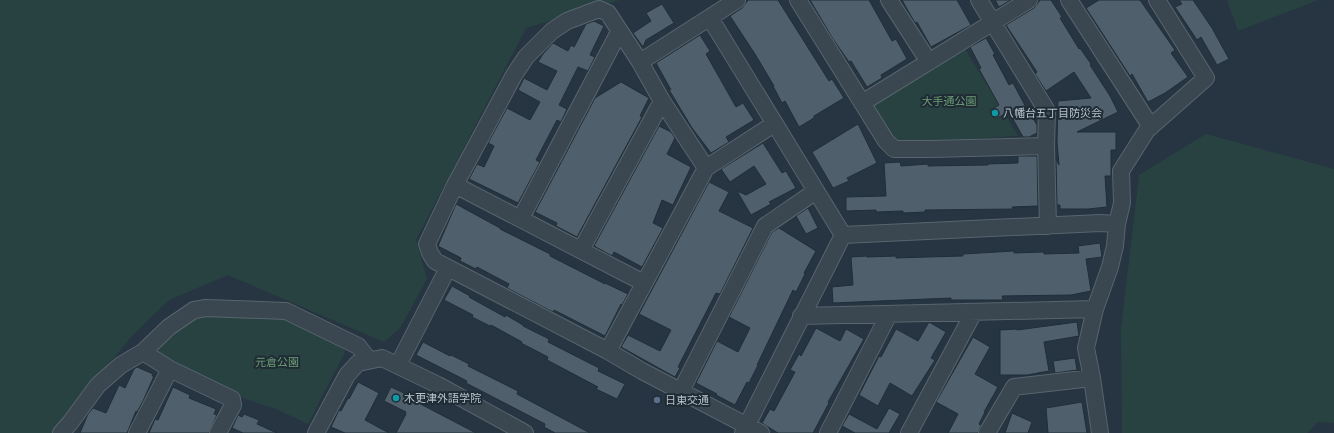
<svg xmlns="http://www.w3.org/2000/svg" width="1334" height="433" font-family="Figtree,'Noto Sans JP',sans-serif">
  <rect width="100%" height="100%" fill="#263541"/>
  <path fill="#284242" d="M0 0H620L526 28 416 240 427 279 400 328 384 342 228 275 169 300 131 337 52 433H0Z
    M1227 0H1318L1238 31Z
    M964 47 1018 136 897 143 871 104Z
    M1206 134 1334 169V423L1318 422 1307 433H1122L1121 329 1139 175Z
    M198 315 287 318 343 348 345 352 308 424 276 409 245 399 158 353 160 344Z"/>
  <path fill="#4f606c" stroke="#212e38" d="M748 0H778L829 81 832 79 844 98 814 116V118L799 127 785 101 782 103 773 86H774L755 54 730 16 742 8Z
    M810 0H869L892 41 896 39 907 59 881 75 882 78 867 87 851 61 849 62 833 39Z
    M902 0H957L971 25 931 47 917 22 915 23Z
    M995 0H1011L999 7Z
    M1040 0H1051L1062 17 1060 18 1079 49 1080 48 1091 64 1090 65 1110 96 1118 112 1077 132H1116V150H1111V176H1105L1107 207 1088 209H1060V205H1057L1056 159 1059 165 1057 142 1058 101 1091 98 1074 72 1046 91 1035 74 1037 72 1006 25 1034 8Z
    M1099 0H1140L1175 50 1171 53 1188 77 1165 93 1148 102 1132 74 1130 76 1086 8Z
    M1179 0H1193L1212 28 1229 59 1217 65 1201 37 1197 40 1175 7 1182 4Z
    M662 4 674 23 646 40 643 47 633 33 651 21 646 13Z
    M594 21 604 26 590 55 595 57 588 71 578 67 559 105 567 109 561 122 557 120 536 160 540 162 518 203 469 179 477 164 484 167 494 146 488 143 507 108 530 120 540 102 518 90 524 78 547 90 557 71 538 62 543 54 553 43 568 51 571 45 574 47 586 24Z
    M700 35 710 51 706 54 736 107 743 103 754 120 726 137 729 142 711 153 692 128 668 88 671 90 656 63Z
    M986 38 995 54 993 55 1009 85 1013 83 1028 111H1029L1037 125V133L1029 137H1023L1009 112 995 119 989 111 999 105 979 69 981 68 970 47Z
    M621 82 649 98 640 116 642 117 577 237 556 226 557 223 535 212 595 98Z
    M858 124 877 163 847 178 849 181 833 188 812 152Z
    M659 126 671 132 675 138 667 154 691 167 673 205 662 200 653 223 663 228 642 267 614 252 612 256 594 246Z
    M763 143 782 173 786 171 796 188 769 202 771 204 751 215 737 191 746 195 766 184 754 166 730 182 721 169Z
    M1018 156H1037L1038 206 1012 207 1013 209 925 210V212L903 213V211L876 212V210L846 211V197L886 196 884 163 900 162 901 166 928 164V166L988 165V164L1018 163Z
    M709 182 729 192 719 211 753 228 720 294 716 293 678 367 680 368 675 377 621 347 628 335 660 351 671 330 639 314Z
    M456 204 500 228V229L550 254V256L605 284V283L628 294 622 305 621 304 605 336 554 310 553 312 507 288 509 284 477 267 476 269 460 261 461 258 438 246Z
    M808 208 818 228 806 234 796 216Z
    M779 228 816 251 804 273 805 274 796 292 793 290 757 365H758L749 383 747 382 735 405 716 395 717 394 696 383 717 341 738 352 750 328 729 317 772 232Z
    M1100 243 1102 257 1086 259 1091 291 1071 295 1002 296 1003 300H951V298L833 303 832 287 853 285 851 257 867 256V257L896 256V258L927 257 963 256V254L1014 251V253L1044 252V254L1079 253 1078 246Z
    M452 286 470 296 469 297 505 317 506 315 523 325V326L549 339 548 342 599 368 598 371 625 384 617 399 596 389 598 387 547 360 548 357 521 343 522 342 491 325 490 326 472 317 473 315 444 300Z
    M929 322 946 332 931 358 935 360 912 396 890 383 878 406 859 395 879 356 881 357 896 329 918 341Z
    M1077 322 1079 336 1044 342 1049 371 1027 375H1000V330L1017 329V330Z
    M816 328 840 341 846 329 864 339 828 402 829 403 813 433H778L762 423 770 409 774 411 795 372 790 370 799 354 801 356Z
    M973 337 990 347 975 374 998 387 984 412H985L979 424 981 425 978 433H948L958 414 936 402Z
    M423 342 450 356 451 355 469 364 468 366 518 391 517 394 590 433H555L544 427 545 424 466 383 467 381 416 355Z
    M1075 358 1077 370 1055 373 1053 361Z
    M137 367 153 374 152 376H154L143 401 137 412 136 411 127 433H80L88 414 93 408 106 413 119 385 125 388 134 369Z
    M358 382 379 393 365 420 389 433H345L331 427 339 410 341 411 348 398 349 399Z
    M173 387 190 395 189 398 216 409 214 414 217 415 209 433H149L155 419 158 420Z
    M391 387 408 395 407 397 476 433H396L406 414H405L406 412 384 401Z
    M1082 402 1087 433H1048L1046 408Z
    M889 408 900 414 889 433H855L842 426 849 414 877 429Z
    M1012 413 1032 422 1028 433H1005Z
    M244 414 259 420 257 424 277 433H243L232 428 238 415 242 417Z"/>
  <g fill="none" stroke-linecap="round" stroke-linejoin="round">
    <defs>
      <path id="minor" d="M798 0 886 141 894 149H931L1046 146
        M889 0 929 62
        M979 0 1047 111 1046 146 1048 226
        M1069 0 1151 127
        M710 18 843 235
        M640 62 737 0
        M862 103 1029 0
        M706 168 662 101 640 62 608 13 599 9 567 21 552 31 526 57 514 75 455 185 427 244 430 253 435 261 608 351 642 371 761 433
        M455 185 644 283
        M521 218 619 32
        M843 235 1100 223 1117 224
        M581 250 662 101
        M801 316 1095 309
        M608 351 706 168 774 124
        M143 352 170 369 232 399 233 405 218 433
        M398 365 448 268
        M681 391 765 226 816 191
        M61 433 70 423 98 385 121 365 143 352 169 327 194 310 206 308 286 311 358 346 369 360
        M137 433 170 369
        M316 433 347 375 358 363 382 358 438 385 525 433
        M743 433 843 235
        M828 433 889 314
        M909 433 974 312
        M987 433 1014 387 1092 378
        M1100 433 1092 378 1086 348 1095 309 1110 267 1115 246 1117 224 1122 203 1121 171 1147 130 1206 78 1157 0"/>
    </defs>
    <use href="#minor" stroke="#58656e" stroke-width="18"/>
    <use href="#minor" stroke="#3a4751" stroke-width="16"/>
  </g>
  <g fill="#0f9aa8" stroke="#1f2c36" stroke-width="1.5">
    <circle cx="995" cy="113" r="4"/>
    <circle cx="396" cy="398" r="4"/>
  </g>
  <circle fill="#5c6f8a" stroke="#1f2c36" stroke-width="1.5" cx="657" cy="400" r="4"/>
  <g text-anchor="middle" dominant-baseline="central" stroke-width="4" stroke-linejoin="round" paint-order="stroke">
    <g font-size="11" fill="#6e9c72" stroke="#1f2c36">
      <text x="949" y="101">大手通公園</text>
      <text x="277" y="362">元倉公園</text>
    </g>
    <g font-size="11" fill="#b7c2cb" stroke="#1f2c36" text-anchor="start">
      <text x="1003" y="113">八幡台五丁目防災会</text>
      <text x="404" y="398">木更津外語学院</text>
      <text x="665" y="400">日東交通</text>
    </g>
  </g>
</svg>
